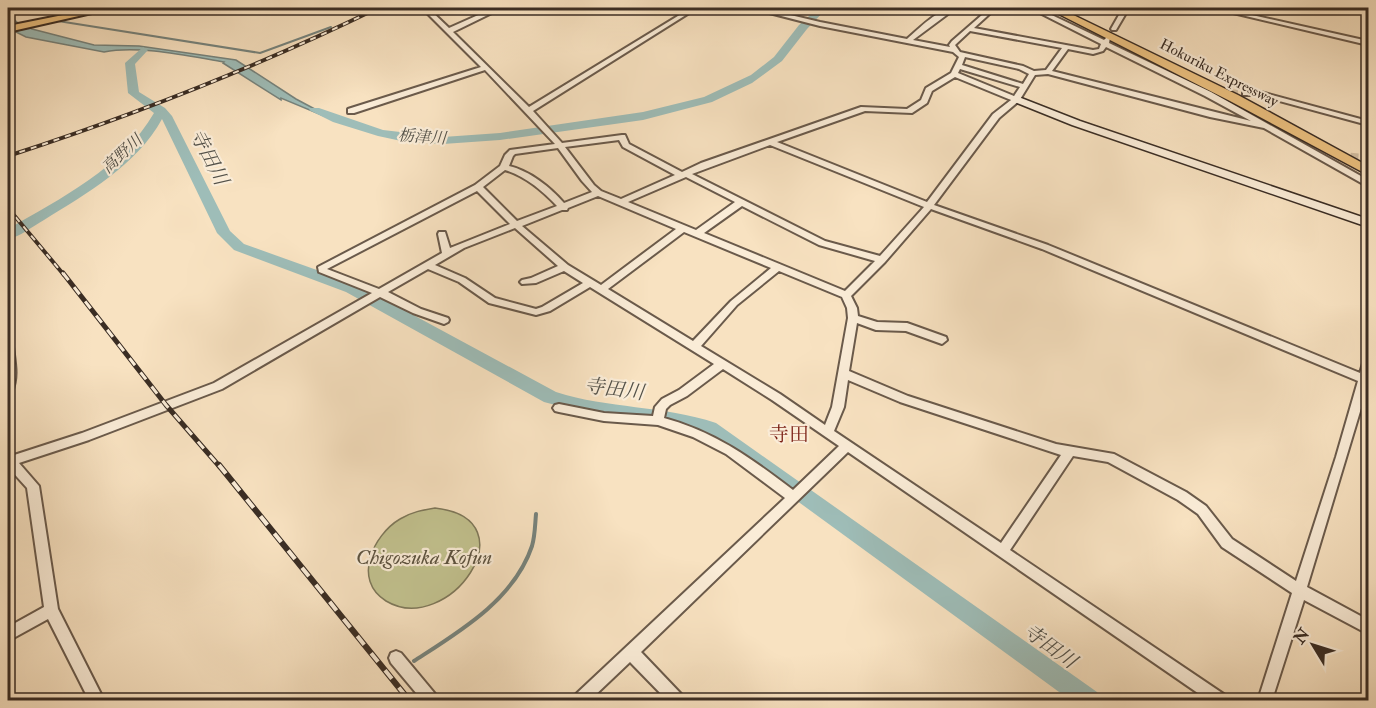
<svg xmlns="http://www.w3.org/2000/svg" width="1376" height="708" font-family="'IM FELL Double Pica','Noto Serif JP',serif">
  <rect width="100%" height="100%" fill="#f8e2c1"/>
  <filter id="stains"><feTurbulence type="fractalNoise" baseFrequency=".00333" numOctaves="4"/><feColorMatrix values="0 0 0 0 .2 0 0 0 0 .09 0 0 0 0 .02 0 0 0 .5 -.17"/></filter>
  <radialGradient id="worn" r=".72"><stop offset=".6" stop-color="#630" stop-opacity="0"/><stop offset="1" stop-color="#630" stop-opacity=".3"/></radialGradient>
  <path fill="#c2c28f" stroke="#7e785a" stroke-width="1.5" d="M435 508C533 519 448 638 386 601 352 580 373 535 400 519 411 512 423 510 435 508Z"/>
  <path fill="#9ebdb8" stroke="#76837d" stroke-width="1.5" d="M8 14 18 23 32 29 94 45 139 46 236 60 296 99 341 123 281 98V100L223 63 224 62C188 56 139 45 104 52L26 37 8 28Z"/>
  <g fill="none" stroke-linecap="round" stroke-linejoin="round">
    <path stroke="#76837d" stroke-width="2" d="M58 21 260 53 331 27"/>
    <path stroke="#76837d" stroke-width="4" d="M414 661C459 632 514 600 532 546 535 536 535 525 536 514"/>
    <path fill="#9ebdb8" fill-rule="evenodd" d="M818 8H827L807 29 782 61 752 83 712 102 643 120 500 140 443 144 406 142 378 136 333 122 309 110 311 108H319L383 130 443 137 500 133 643 112 704 97 751 75 774 57 799 25Z
      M143 47 148 50 135 64 139 92 165 108 172 116 230 231 244 244 356 284 556 392C609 409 662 405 716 423L1097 692 1101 700H1070L704 433 671 424 589 414 544 402 346 292 234 250 217 233 162 119C137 165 86 194 44 220 33 226 20 237 8 239V229C60 199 123 167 154 113L128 93 125 63Z"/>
    <path stroke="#d2bea2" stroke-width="7" stroke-dasharray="7 3" stroke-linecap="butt" d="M1221 93H1246"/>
    <path stroke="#d2bea2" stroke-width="8" stroke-dasharray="8 4.5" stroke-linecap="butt" d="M1338 156 1367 158"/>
    <defs>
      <path id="street" d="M422 8H428L449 28 494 8H501L500 9 453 32 529 107 691 8H697L533 111 562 143 622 135H625L629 144 682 172 701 163 861 107 907 109 921 100 926 88 951 73 959 57 953 52 820 26 754 9 753 8H761L820 22 907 39C920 28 938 8 956 8L913 40 950 47 949 45 952 41 990 8H996L974 28 1093 50 1099 49 1101 44 1030 8H1037L1104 40 1106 38H1110L1109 43 1211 92 1368 180V185H1365L1264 128 1210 117 1048 74 1035 75 1019 101 999 118 934 205 1048 245 1360 373 1364 360 1368 359V385L1307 587 1368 620V634L1304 600 1272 700H1258L1292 593 1222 547 1198 514 1178 500 1108 462 1073 456 1010 550 1225 695 1227 700H1208L848 452 641 652 682 695 684 700H667L630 662 590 700H573L575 695 785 498 726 454 693 437 658 425 604 421 559 412 555 411 553 408 555 405 559 404 604 413 653 416 655 407 662 399 679 390 714 364 590 287 550 311 536 315 489 303 459 282 428 269 388 292 421 309 448 318 449 320 448 322 444 324 413 313 380 297 222 389 89 440 19 463 39 486 58 609 104 700H89L48 619 8 641V627L44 607 27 488 8 467V457L82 433 214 383 372 293 319 272 318 267 475 185 500 166 505 155 510 150 555 144 485 70 354 113H348V109L481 67ZM970 31 1062 48 1046 70 1034 71 1023 66 960 52 955 45ZM1106 47 1205 96 1251 121 1052 71 1068 49 1093 54 1103 51ZM965 57 1019 69 1029 74 1023 84 962 65ZM960 69 1020 87 1014 96 958 73ZM955 77 1011 100 993 114 927 202 777 142 865 111 912 113 927 103 932 91ZM619 140 623 147 675 175 621 199 601 191 594 185 565 147ZM770 145 924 207 880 256 825 241 692 174ZM558 148 582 181 592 192 564 203C550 187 530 171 509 166L513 156 515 154ZM505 170C525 176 543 191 557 206L517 221 483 187ZM686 177 735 202 696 230 628 202ZM477 191 510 224 450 248 445 232H439L438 234 442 253 379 289 327 269ZM598 196 676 229 601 285 568 265 522 226 562 210H567L568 208ZM742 206 819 245 875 261 845 291 704 233ZM931 209 1042 249 1358 381 1336 457 1296 581 1232 539 1206 506 1186 492 1114 454 1056 444 908 396 849 371 857 323 876 330 906 331 942 344 947 340 946 337 907 323 877 322 858 316 857 308 851 296 885 262ZM515 228 558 266 531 278 522 280 520 282 522 284 536 283 564 271 583 283 542 307 536 309 495 298 465 278 435 265 464 248ZM684 232 771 268 731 301 693 341 608 289ZM779 271 842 297 847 308 848 318 832 407 825 425 780 394 701 346 737 305ZM723 369 772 400 839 446 793 490C751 458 715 432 664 418L666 409 670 405 687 396ZM848 380 900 402 1061 455 1001 543 834 431 844 407Z
        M1123 8H1129L1116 30H1112L1111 29Z
        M1212 8H1221L1368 41V45Z
        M1243 91H1257L1368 121V125L1257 95H1243Z
        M1364 156H1368V161L1364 160Z
        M8 343 13 347C15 363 18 377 12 392L8 393Z
        M396 651 401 653 436 695 438 700H422L391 663 389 658 391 653Z"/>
      <path id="secondary" d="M1016 96 1080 121 1368 219V227L1072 125 1012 101 1011 99Z"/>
      <path id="primary" d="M98 8H114L8 32V26Z"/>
      <path id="highway" d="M1047 8H1059L1238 95 1368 166V175L1230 101Z"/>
    </defs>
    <use href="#street" stroke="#6a5a4b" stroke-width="4"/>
    <use href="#secondary" stroke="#3a2d24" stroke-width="3"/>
    <use href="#primary" stroke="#3a2d24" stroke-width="4"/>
    <use href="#highway" stroke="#3a2d24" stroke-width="3"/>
    <use href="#street" fill="#faecd7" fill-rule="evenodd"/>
    <use href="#secondary" fill="#faecd7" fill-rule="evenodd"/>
    <use href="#primary" fill="#ecc180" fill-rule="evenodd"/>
    <use href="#highway" fill="#ecc180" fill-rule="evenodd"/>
    <defs>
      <path id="rail-far2" d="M8 156C134 115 259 66 378 8
        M8 208 64 275"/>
      <path id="rail-far1" d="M63 273 166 405 220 467"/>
      <path id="rail" d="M219 465 409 700"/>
    </defs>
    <use href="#rail-far2" stroke="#3a2d24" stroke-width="4"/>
    <use href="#rail-far1" stroke="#3a2d24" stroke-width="5"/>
    <use href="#rail" stroke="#3a2d24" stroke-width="6"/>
    <use href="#rail-far2" stroke="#faecd7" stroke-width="2" stroke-dasharray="6" stroke-linecap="butt"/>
    <use href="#rail-far1" stroke="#faecd7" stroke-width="3" stroke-dasharray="9" stroke-linecap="butt"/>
    <use href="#rail" stroke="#faecd7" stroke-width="4" stroke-dasharray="11" stroke-linecap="butt"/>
  </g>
  <g text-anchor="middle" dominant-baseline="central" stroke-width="4.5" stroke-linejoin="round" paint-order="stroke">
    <g font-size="15" fill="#3a2d24" stroke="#faecd7">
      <text transform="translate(1219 73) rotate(27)">Hokuriku Expressway</text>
    </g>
    <g font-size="16" font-style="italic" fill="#535149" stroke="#faecd7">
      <text transform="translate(422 137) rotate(4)">栃津川</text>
      <text transform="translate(122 154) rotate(-43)">高野川</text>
    </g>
    <g font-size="20" font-style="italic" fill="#535149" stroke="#faecd7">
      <text transform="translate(209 157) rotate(63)">寺田川</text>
      <text transform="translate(614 389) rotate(7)">寺田川</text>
      <text transform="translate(1050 646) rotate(36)">寺田川</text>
    </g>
    <g font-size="20" fill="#7a1f14" stroke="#faecd7">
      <text x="789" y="434">寺田</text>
    </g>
    <g font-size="21" font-style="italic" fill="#5c523f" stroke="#faecd7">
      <text x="424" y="557">Chigozuka Kofun</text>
    </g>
  </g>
  <rect width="1376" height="708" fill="none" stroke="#f8e2c1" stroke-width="30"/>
  <rect x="9" y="9" width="1358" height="690" fill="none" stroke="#3a2d24" stroke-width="3"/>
  <rect x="15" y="15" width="1346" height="678" fill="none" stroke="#3a2d24" stroke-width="1.5"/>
  <g transform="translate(1313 645) rotate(308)" stroke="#faecd7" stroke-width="4.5" paint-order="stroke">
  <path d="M0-4.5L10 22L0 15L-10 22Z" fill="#3a2d24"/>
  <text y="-9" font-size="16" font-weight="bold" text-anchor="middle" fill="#3a2d24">N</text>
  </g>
  <rect width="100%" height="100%" filter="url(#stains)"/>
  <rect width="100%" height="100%" fill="url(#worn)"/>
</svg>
